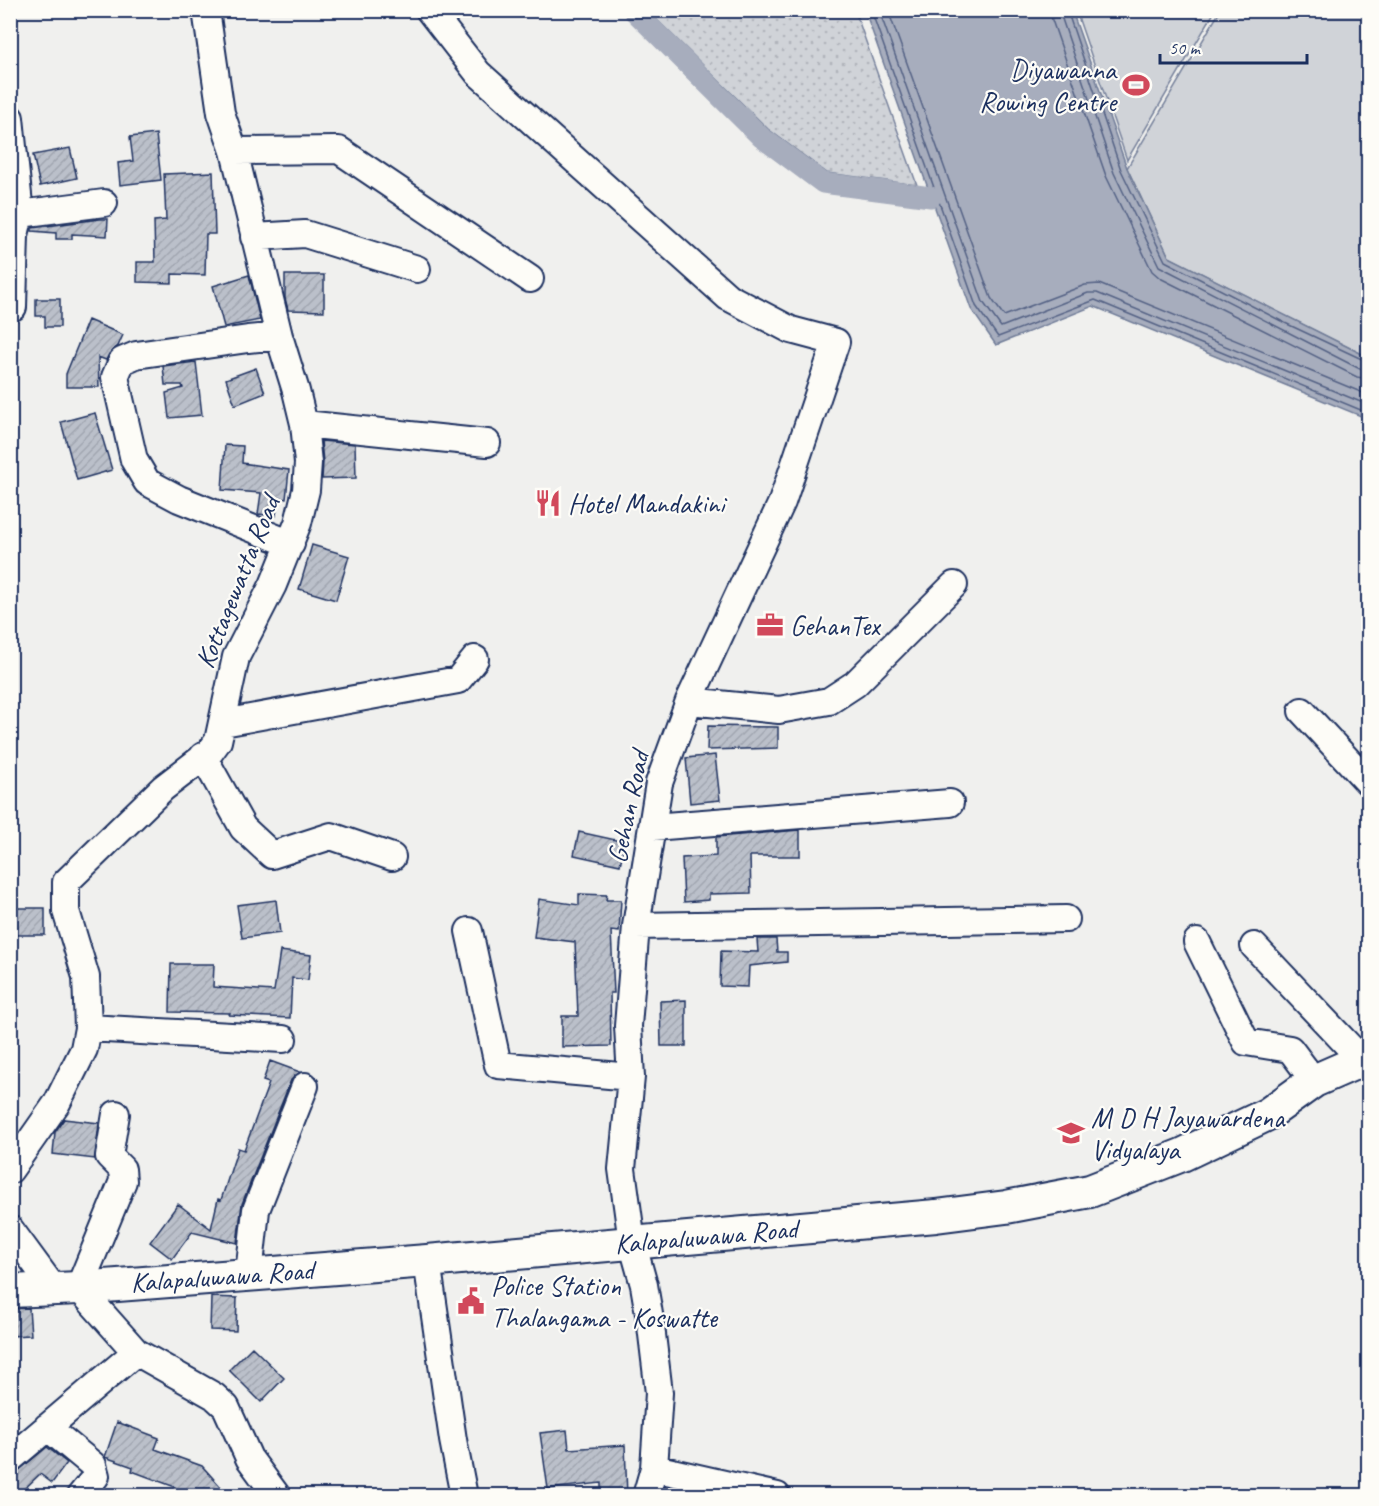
<svg xmlns="http://www.w3.org/2000/svg" width="1379" height="1506" font-family="Caveat,sans-serif">
  <defs>
    <pattern id="grass-dots" width="8" height="8" patternUnits="userSpaceOnUse" patternTransform="scale(1.5)"><rect width="8" height="8" fill="#d0d3d8"/><path d="M2 2h.1M6 6h.1" fill="none" stroke="#b2b5bc" stroke-width="1.8" stroke-linecap="round"/></pattern>
    <pattern id="building-hatch" width="6" height="6" patternUnits="userSpaceOnUse" patternTransform="scale(1.5)"><rect width="6" height="6" fill="#bbc0ca"/><path d="M-1 1l2-2M0 6l6-6M5 7l2-2" fill="none" stroke="#a0a5b0"/></pattern>
  </defs>
  <rect width="100%" height="100%" fill="#f0f0ee"/>
  <filter id="ink" filterUnits="userSpaceOnUse"><feTurbulence type="fractalNoise" baseFrequency=".0167" numOctaves="2"/><feDisplacementMap in="SourceGraphic" scale="12" xChannelSelector="R" yChannelSelector="G"/><feConvolveMatrix kernelMatrix="1 2 1 2 8 2 1 2 1" color-interpolation-filters="sRGB"/></filter>
  <g filter="url(#ink)">
    <path fill="url(#grass-dots)" stroke="#76819b" stroke-width="1.5" d="M648 11H855L917 185 827 173 768 129Z"/>
    <path fill="#d0d3d8" stroke="#76819b" stroke-width="1.5" d="M1076 11H1215L1127 160Z
      M1220 11H1368V357L1169 257 1127 168Z"/>
    <path fill="#a7adbd" stroke="#6f7b97" stroke-width="1.5" d="M865 11H1072L1127 168 1169 257 1368 357V419L1093 306 996 345 971 309Z"/>
    <g fill="none" stroke-linecap="round" stroke-linejoin="round">
      <path stroke="#536184" stroke-width="1.5" d="M871 10 976 306 998 337 1095 300 1368 413
        M879 10 983 302 1001 327 1088 293H1097L1368 405
        M888 10 991 298 1004 316 1085 285 1099 284 1368 395
        M1050 10 1052 20 1106 176 1152 271 1160 278 1357 377 1368 379
        M1059 10 1114 173 1159 266 1360 369 1368 370
        M1067 10 1121 170 1165 261 1285 323 1368 362"/>
      <path stroke="#a7adbd" stroke-width="21" d="M633 10 761 137 823 183 931 197"/>
    </g>
    <path fill="url(#building-hatch)" stroke="#1b2f5e" stroke-width="1.5" d="M156 134 161 180 120 185 118 163 133 161 130 137Z
      M70 148 77 178 40 186 33 155Z
      M213 172 215 234H206L205 275 172 274V283L137 282V262H155L154 221 166 220 164 174Z
      M100 219H108L107 236 72 234V239H56V233L32 231V228Z
      M249 275 260 320 224 327 213 286Z
      M285 275H324V311L288 310 285 298Z
      M36 299H60V327H45V316H36Z
      M88 320 123 335 118 346 109 354 106 360 98 357 99 387H66V374Z
      M196 362 202 415 169 418 166 393 183 388 182 385H165L163 366Z
      M256 368 265 393 235 405 226 379Z
      M95 413 112 470 77 480 61 422Z
      M321 441 355 444 356 478 322 479 323 462Z
      M225 445 243 446 242 463 289 470 286 499 278 498 276 516 258 514 261 493 222 490Z
      M312 545 349 556 336 600 299 589Z
      M708 726 778 727V748L707 750Z
      M715 755 720 800 690 803 686 758Z
      M800 830V856H750L751 893 709 894V900L684 902 682 858 716 856V837Z
      M579 832 625 842 620 865 574 855Z
      M579 894 607 895 606 900H621L619 932 611 931 614 993H610L611 1046 562 1047V1016H578L575 942 534 937 539 899 579 905Z
      M276 900 280 933 242 938 237 905Z
      M10 908H45V935H10Z
      M757 939H776L777 952H787V962L749 966 748 987 720 986 721 951 758 952Z
      M280 951 311 955 308 980 292 978 290 1018 229 1015 230 1013 170 1012 171 964H214L213 987 274 991Z
      M686 1000V1046H661L660 1001Z
      M270 1061 300 1072 291 1080 242 1204 237 1243 192 1232 172 1259 150 1242 178 1204 211 1229 218 1199 221 1200 238 1148 244 1150 269 1083 263 1081Z
      M64 1119 99 1123 95 1159 53 1154 55 1132Z
      M211 1297 237 1298 236 1331 210 1330Z
      M29 1308 31 1335 10 1336V1309Z
      M252 1347 284 1378 261 1402 229 1370Z
      M117 1422 159 1438 155 1449 202 1466 229 1496H166L175 1487 132 1471 133 1467 105 1457Z
      M567 1430 569 1449 625 1445 627 1496H601V1483L548 1489 540 1433Z
      M47 1447 67 1463 52 1483 40 1474 17 1496H10V1482L18 1471Z
      M665 1486 707 1496H662Z"/>
    <g fill="none" stroke-linecap="round" stroke-linejoin="round">
      <defs>
        <path id="minor" d="M429 10 478 73 728 297 791 330 836 342 782 502 689 701 659 783 636 926 628 1026 631 1077 622 1169 632 1242 644 1285 651 1326 659 1393 654 1468 646 1496
          M10 118 20 214 15 235H10
          M234 151 339 150 530 279
          M20 214 104 203
          M254 237 305 234 417 269
          M13 307 15 235
          M279 336 248 339 136 355 122 361 115 377 134 460 147 482 179 499 291 544
          M304 424 487 443
          M689 701 779 710 829 701 855 684 954 585
          M1302 711 1368 782
          M223 723 458 680 475 659
          M203 756 243 828 272 855 331 836 392 857
          M653 827 950 803
          M636 926 1066 919
          M469 931 498 1065 631 1077
          M1197 942 1246 1042 1290 1049 1314 1081
          M1254 946 1362 1060
          M88 1028 283 1039
          M116 1114 109 1156 122 1169 123 1181 79 1288 136 1352 214 1396 226 1407 249 1458 277 1496
          M10 1170 57 1103 84 1049 88 1028 86 977 66 911V882L163 788 210 752 218 741 236 657 273 585 298 523 306 490 308 463 304 424 296 391 279 336 234 151 221 113 206 10
          M10 1229 54 1289
          M427 1261 453 1440 464 1496
          M249 1274 256 1210 305 1086
          M47 1427 93 1465 96 1476 80 1496
          M10 1459 136 1352
          M654 1468 777 1496"/>
        <path id="major" d="M10 1291 79 1288 427 1261 936 1216 1006 1207 1090 1191 1182 1155 1268 1114 1314 1081 1362 1060 1368 1055"/>
      </defs>
      <use href="#minor" stroke="#1b2f5e" stroke-width="30"/>
      <use href="#major" stroke="#1b2f5e" stroke-width="36"/>
      <use href="#minor" stroke="#fdfcf7" stroke-width="26"/>
      <use href="#major" stroke="#fdfcf7" stroke-width="32"/>
    </g>
  </g>
  <defs>
    <symbol id="stadium-bare" viewBox="-9 -9 18 18"><path d="M0-5a6.5 5 0 1 0 0 10a6.5 5 0 1 0 0-10ZM-3.5-1.8h7v3.6h-7Z" fill="#d1495b" stroke="#fdfcf7" stroke-width="2.5" paint-order="stroke"/></symbol>
    <symbol id="restaurant-bare" viewBox="-9 -9 18 18"><path d="M-5-6h1v4h1v-4h1v4h1v-4h1v5L-1.5 .5V6h-2V.5L-5-1ZM5-6V6H3V1.5H1.5Q1.5-4 5-6Z" fill="#d1495b" stroke="#fdfcf7" stroke-width="2.5" paint-order="stroke"/></symbol>
    <symbol id="office-bare" viewBox="-9 -9 18 18"><path d="M-6-3h4V-5.5h4V-3h4V5H-6ZM-1-4.5V-3h2v-1.5ZM-6 0V1H6V0Z" fill="#d1495b" stroke="#fdfcf7" stroke-width="2.5" paint-order="stroke"/></symbol>
    <symbol id="school-bare" viewBox="-9 -9 18 18"><path d="M0-5L7-2L0 1L-7-2ZM-4 1L0 2.5L4 1V4Q0 6-4 4Z" fill="#d1495b" stroke="#fdfcf7" stroke-width="2.5" paint-order="stroke"/></symbol>
    <symbol id="civic-bare" viewBox="-9 -9 18 18"><path d="M-.6-6.5H3V-4.5H.6V-3L4-1V1h2V6H-6V1h2V-1L-.6-3ZM-1.2 2.5V6h2.4V2.5Z" fill="#d1495b" stroke="#fdfcf7" stroke-width="2.5" paint-order="stroke"/></symbol>
  </defs>
  <g fill-rule="evenodd">
    <use href="#stadium-bare" x="1117" y="66" width="38" height="38"/>
    <use href="#restaurant-bare" x="529" y="484" width="38" height="38"/>
    <use href="#office-bare" x="751" y="606" width="38" height="38"/>
    <use href="#school-bare" x="1052" y="1114" width="38" height="38"/>
    <use href="#civic-bare" x="452" y="1282" width="38" height="38"/>
  </g>
  <g text-anchor="middle" dominant-baseline="central" stroke-width="4.5" stroke-linejoin="round" paint-order="stroke">
    <g font-size="28" fill="#1b2f5e" stroke="#fdfcf7" text-anchor="start">
      <text x="1116" y="69" text-anchor="end">Diyawanna<tspan x="1116" dy="32">Rowing Centre</tspan></text>
      <text x="568" y="503">Hotel Mandakini</text>
      <text x="790" y="625">GehanTex</text>
      <text x="1091" y="1117">M D H Jayawardena<tspan x="1091" dy="32">Vidyalaya</tspan></text>
      <text x="491" y="1285">Police Station<tspan x="491" dy="32">Thalangama - Koswatte</tspan></text>
    </g>
    <g font-size="28" fill="#1b2f5e" stroke="#fdfcf7">
      <text transform="translate(237 582) rotate(-68)">Kottagewatta Road</text>
      <text transform="translate(628 807) rotate(-78)">Gehan Road</text>
      <text transform="translate(706 1236) rotate(-5)">Kalapaluwawa Road</text>
      <text transform="translate(222 1276) rotate(-4)">Kalapaluwawa Road</text>
    </g>
  </g>
  <rect width="1379" height="1506" fill="none" stroke="#fdfcf7" stroke-width="36"/>
  <rect x="18" y="18" width="1343" height="1470" fill="none" stroke="#1b2f5e" stroke-width="2" filter="url(#ink)"/>
  <path d="M1160 54v9h147v-9" fill="none" stroke="#1b2f5e" stroke-width="3"/>
  <text x="1169" y="54" font-size="18" fill="#1b2f5e" stroke="#fdfcf7" stroke-width="4.5" paint-order="stroke">50 m</text>
</svg>
